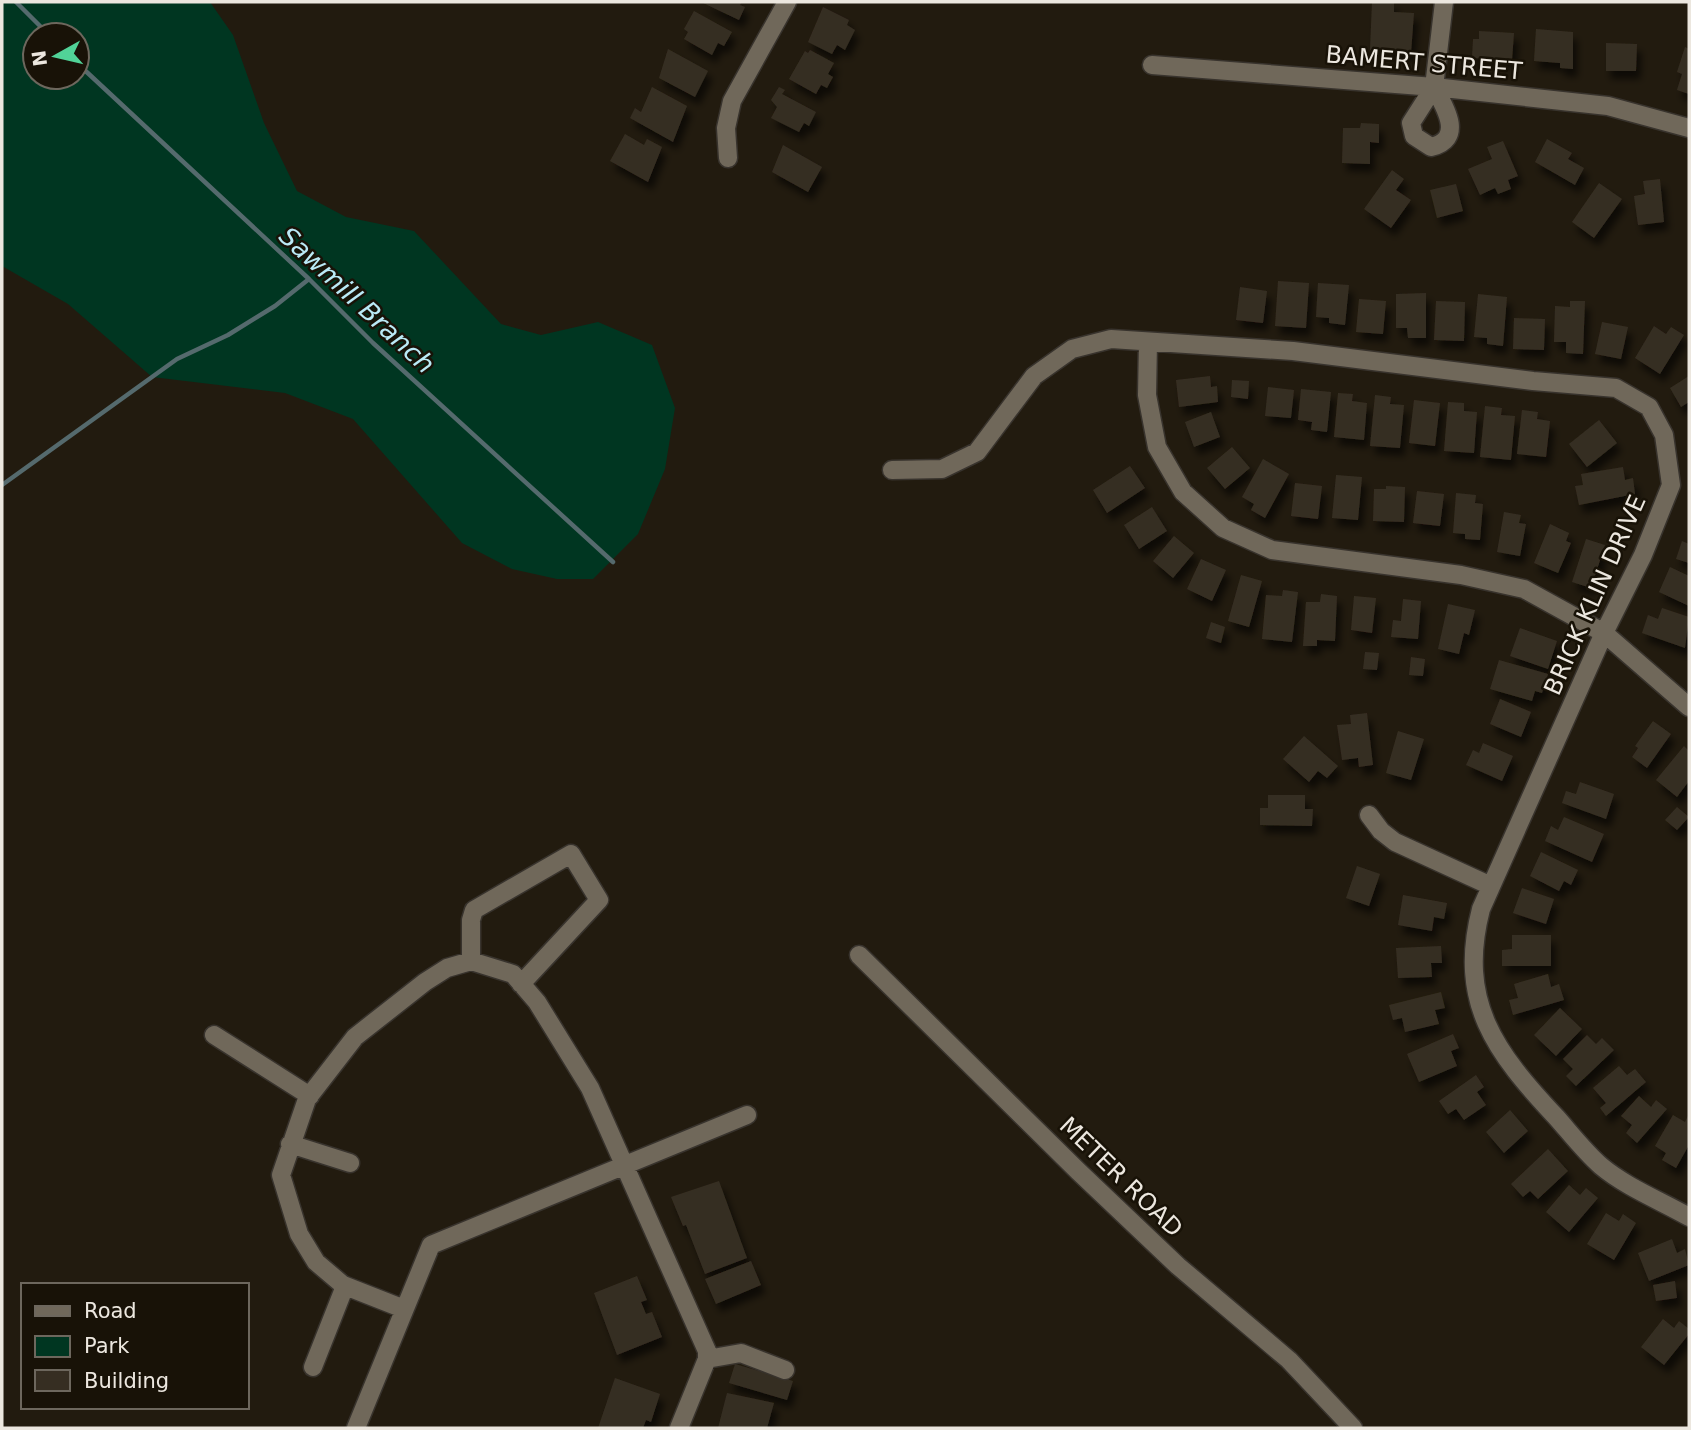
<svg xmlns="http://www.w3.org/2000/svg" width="1691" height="1430" font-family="'DejaVu Sans',sans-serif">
  <defs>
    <filter id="shadow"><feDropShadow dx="4.5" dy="8" stdDeviation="3.5" flood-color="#0009"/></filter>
  </defs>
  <rect width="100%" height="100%" fill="#221b0f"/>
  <path fill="#003621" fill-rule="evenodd" d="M2 2H210L233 35 264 123 297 191 346 217 414 231 501 324 541 335 598 322 652 345 675 408 665 469 638 534 593 579H557L512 569 462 543 353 419 285 393 152 377 68 304 2 266ZM35 35H77V77H35Z"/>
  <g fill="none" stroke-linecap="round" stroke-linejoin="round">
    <path stroke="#556a6d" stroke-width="4.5" d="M16 2 49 35
      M77 63 309 279 373 343 613 562
      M2 485 177 359 228 335 275 306 309 279"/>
  </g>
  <path fill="#362e22" filter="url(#shadow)" d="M701 2H742L740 5 745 7 739 20Z
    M1372 2H1394V12L1414 13 1411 53 1370 50Z
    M823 7 849 20 847 25 855 30 845 50 837 45 832 54 808 42Z
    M694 11 732 32 724 46 718 43 712 55 684 39 688 32 684 29Z
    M1536 29 1573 32V69L1560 68V63L1534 61Z
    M1479 31 1514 33 1512 60 1472 58 1473 39H1479Z
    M1606 43 1637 44 1636 71H1606Z
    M1685 47 1689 49V94L1677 90 1682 74 1677 72Z
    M668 49 708 71 695 97 659 78Z
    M810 50 834 63 828 74 833 77 827 88 821 85 816 94 789 79 805 51 808 53Z
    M652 87 687 106 673 142 630 118 635 108 641 112Z
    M779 87 785 90 782 94 816 112 809 126 804 123 799 132 771 118 777 107 771 100Z
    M1361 123 1379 124V143L1370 142V164L1342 163 1343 128H1360Z
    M625 134 644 145 647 139 662 147 648 182 610 161Z
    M1547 139 1572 153 1568 159 1584 168 1575 185 1535 162Z
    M1503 141 1518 176 1508 180 1511 189 1498 194 1495 188 1480 195 1468 169 1492 159 1487 147Z
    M783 145 822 167 808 192 772 172Z
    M1392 170 1404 179 1396 190 1411 200 1391 228 1364 209Z
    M1660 179 1664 222 1638 225 1634 196 1645 194 1643 181Z
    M1599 183 1622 199 1594 238 1572 222Z
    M1456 184 1463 211 1437 218 1430 190Z
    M1278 281 1309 283 1306 328 1275 326Z
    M1318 283 1349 285 1345 325 1329 323V318L1316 317Z
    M1240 287 1267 291 1263 323 1236 320Z
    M1426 293V338H1408L1407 328H1396V294Z
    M1478 294 1507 297 1503 346 1487 344V338L1474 337Z
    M1359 299 1386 301 1383 334 1356 332Z
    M1436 301 1465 302 1464 341 1434 340Z
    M1570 301H1585L1583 354 1566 353V342H1554L1555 306 1570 307Z
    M1514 318 1545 319 1544 350 1513 349Z
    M1602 322 1628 327 1621 359 1595 354Z
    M1654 326 1666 334 1671 327 1684 335 1660 374 1635 358Z
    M1210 376 1211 387 1217 386 1218 402 1179 407 1176 380Z
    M1689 376V402L1681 407 1670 388Z
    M1232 380 1249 381 1248 399 1231 397Z
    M1268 387 1294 390 1291 418 1265 416Z
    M1301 389 1331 392 1327 432 1311 430 1312 422 1298 420Z
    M1338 393 1353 394 1352 401 1367 403 1364 440 1334 437Z
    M1375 395 1391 397 1390 404 1404 405 1400 448 1370 446Z
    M1414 400 1440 403 1435 446 1409 443Z
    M1448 402 1464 403V411L1477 412 1474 453 1444 451Z
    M1485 406 1502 408 1501 415 1515 416 1511 460 1480 457Z
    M1522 410 1538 412 1537 419 1550 421 1546 457 1517 454Z
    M1211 412 1220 437 1194 447 1185 422Z
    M1599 420 1617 443 1587 467 1569 444Z
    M1232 447 1250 468 1225 489 1207 468Z
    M1263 459 1289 474 1265 518 1251 510 1254 504 1242 497Z
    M1130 466 1145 488 1107 513 1093 490Z
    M1623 467 1625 480 1633 478 1635 494 1579 505 1575 486 1583 485 1581 474Z
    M1336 475 1362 477 1358 520 1332 518Z
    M1295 483 1322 486 1318 519 1291 516Z
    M1386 486 1405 487 1404 522 1373 521 1374 489H1386Z
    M1417 491 1444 494 1440 526 1413 523Z
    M1456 493 1476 495 1475 503 1483 504 1480 540 1465 539V534L1453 533Z
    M1152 507 1167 531 1139 549 1124 525Z
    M1504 512 1521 515 1519 523 1526 524 1520 556 1497 552Z
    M1550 524 1569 533 1566 541 1571 543 1558 573 1534 563Z
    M1174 536 1194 553 1173 578 1153 561Z
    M1586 539 1605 545 1591 588 1572 582Z
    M1682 541 1689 544V563L1676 559Z
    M1201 559 1226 570 1212 601 1187 589Z
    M1670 567 1689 576V606L1659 592Z
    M1241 575 1262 581 1249 627 1228 621Z
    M1283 590 1298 592 1292 642 1262 639 1266 595 1282 596Z
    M1321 594 1337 596 1335 641 1317 640V646H1303L1306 602H1320Z
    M1354 596 1376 598 1372 633 1351 630Z
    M1403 599 1421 601 1418 639 1391 637 1393 620 1401 621Z
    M1448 604 1475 610 1469 635 1464 633 1459 654 1438 649Z
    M1662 608 1689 617 1685 648 1642 633 1648 615 1658 619Z
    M1211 622 1225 627 1221 643 1206 638Z
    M1520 628 1557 641 1548 669 1510 656Z
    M1365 652 1379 653 1377 670 1363 669Z
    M1411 657 1425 659 1423 676 1409 675Z
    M1499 660 1548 674 1542 693 1535 691 1532 701 1490 689Z
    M1500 699 1531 712 1521 737 1490 724Z
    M1367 713 1373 765 1359 767 1358 758 1342 760 1337 725 1351 724 1350 715Z
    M1653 721 1671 734 1647 768 1632 757 1638 748 1635 746Z
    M1398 731 1424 739 1411 780 1386 773Z
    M1304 736 1338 766 1327 778 1318 771 1309 782 1283 759Z
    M1483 743 1513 756 1502 781 1466 765 1473 750 1479 753Z
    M1684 746 1689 751V781L1677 797 1656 780Z
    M1580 782 1614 794 1606 819 1562 803 1566 791 1576 794Z
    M1268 795H1305V809H1313L1312 826 1260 825V808H1268Z
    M1677 807 1689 817 1677 830 1665 820Z
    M1564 817 1604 834 1592 862 1545 841 1551 826 1558 830Z
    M1541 852 1578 870 1571 885 1564 881 1559 891 1530 876Z
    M1357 866 1380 874 1369 906 1346 898Z
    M1522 888 1554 899 1546 924 1513 913Z
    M1403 895 1447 903 1444 919 1434 917 1432 931 1398 925Z
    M1512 935H1551V966H1502V950L1512 949Z
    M1441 946 1442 963H1431L1432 977 1398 978 1396 948Z
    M1548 974 1551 987 1559 984 1564 1000 1513 1015 1509 1000 1518 998 1514 984Z
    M1441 992 1445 1008 1435 1010 1439 1024 1405 1032 1402 1018 1393 1020 1389 1005Z
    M1560 1008 1582 1029 1556 1056 1534 1035Z
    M1453 1034 1459 1048 1451 1051 1457 1066 1419 1082 1407 1054Z
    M1587 1035 1596 1044 1602 1038 1614 1050 1576 1086 1566 1076 1573 1069 1563 1059Z
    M1619 1066 1627 1075 1635 1069 1646 1082 1606 1116 1600 1108 1606 1103 1593 1088Z
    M1476 1075 1484 1087 1477 1092 1486 1105 1464 1120 1456 1109 1448 1114 1439 1101Z
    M1639 1096 1651 1107 1656 1100 1667 1109 1637 1143 1626 1133 1632 1125 1621 1116Z
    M1510 1110 1528 1131 1504 1153 1486 1132Z
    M1689 1114V1145L1676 1168 1662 1160 1666 1153 1655 1146 1673 1115 1685 1122Z
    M1548 1149 1568 1171 1538 1199 1530 1191 1523 1197 1511 1184Z
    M719 1181 747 1258 705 1274 686 1225 683 1226 671 1197Z
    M1569 1185 1580 1195 1586 1188 1598 1198 1569 1232 1546 1212Z
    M1606 1213 1619 1221 1623 1214 1636 1223 1614 1260 1587 1244Z
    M1672 1239 1677 1253 1685 1249 1689 1265 1649 1281 1638 1253Z
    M751 1261 761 1285 716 1304 705 1279Z
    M637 1276 647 1300 641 1302 646 1314 652 1312 662 1337 617 1355 594 1293Z
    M1675 1281 1677 1298 1656 1301 1653 1285Z
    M1663 1319 1674 1328 1679 1321 1689 1329V1334L1664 1365 1641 1347Z
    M735 1364 793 1381 787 1400 729 1383Z
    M615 1378 660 1394 651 1422 646 1420 643 1428H598Z
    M727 1393 774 1403 767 1428H718Z"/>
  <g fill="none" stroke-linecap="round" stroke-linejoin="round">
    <defs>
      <path id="minor" d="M1152 65 1434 87 1608 106 1689 128
        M1434 87C1445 107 1465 139 1431 147L1414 136 1411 123Z
        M1434 87 1444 2
        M728 158 726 128 732 101 787 2
        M1148 342 1147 395 1157 447 1183 492 1223 528 1272 550 1461 575 1524 589 1604 633 1689 707
        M892 470 942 469 977 452 1034 376 1072 349 1111 339 1293 351 1533 381 1616 388 1649 407 1664 435 1671 485 1643 555 1604 633 1481 909C1457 1002 1495 1052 1557 1118 1571 1134 1585 1152 1601 1166 1626 1187 1661 1201 1689 1217
        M1369 815 1381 831 1395 842 1491 886
        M859 955 1078 1171 1178 1266 1289 1360 1353 1428
        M471 961V920L474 910 571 854 599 900 521 984
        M214 1035 310 1096
        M290 1144 350 1163
        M404 1309 343 1285 316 1262 299 1234 281 1175 307 1099 355 1037 425 982 447 968 471 961 513 974 537 1002 590 1088 707 1351V1359L679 1428
        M707 1359 741 1353 785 1370
        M313 1367 345 1286
        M356 1428 431 1245 747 1115"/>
    </defs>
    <use href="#minor" stroke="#38332d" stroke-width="21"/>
    <use href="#minor" stroke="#70685a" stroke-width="18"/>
  </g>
  <g text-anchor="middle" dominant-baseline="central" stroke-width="5" stroke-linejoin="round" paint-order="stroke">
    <g font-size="24" fill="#ece7df" stroke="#181207">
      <text transform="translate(1424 63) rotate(5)">BAMERT STREET</text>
      <text transform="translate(1595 595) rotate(-66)">BRICK KLIN DRIVE</text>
      <text transform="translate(1121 1177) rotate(44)">METER ROAD</text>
    </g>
    <g font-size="26" font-style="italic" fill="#baeaf6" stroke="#181207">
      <text transform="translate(357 300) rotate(43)">Sawmill Branch</text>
    </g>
  </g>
  <rect width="1691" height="1430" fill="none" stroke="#ece7df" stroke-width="7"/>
  <rect x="21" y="1283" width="228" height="126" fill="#181207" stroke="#6d675d" stroke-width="2"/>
  <rect x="35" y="1306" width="35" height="10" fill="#70685a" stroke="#6d675d" stroke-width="2"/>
  <text x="84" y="1318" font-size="21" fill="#ece7df">Road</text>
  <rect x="35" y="1336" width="35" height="21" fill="#003621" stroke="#6d675d" stroke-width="2"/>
  <text x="84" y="1353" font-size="21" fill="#ece7df">Park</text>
  <rect x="35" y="1370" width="35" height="21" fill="#362e22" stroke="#6d675d" stroke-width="2"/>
  <text x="84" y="1388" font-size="21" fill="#ece7df">Building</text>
  <g transform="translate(56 56) rotate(262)"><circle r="33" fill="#181207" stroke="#6d675d" stroke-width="2"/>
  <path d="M0-5L12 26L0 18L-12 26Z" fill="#51d398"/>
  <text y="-10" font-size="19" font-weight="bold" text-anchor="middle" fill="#ece7df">N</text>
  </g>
</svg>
